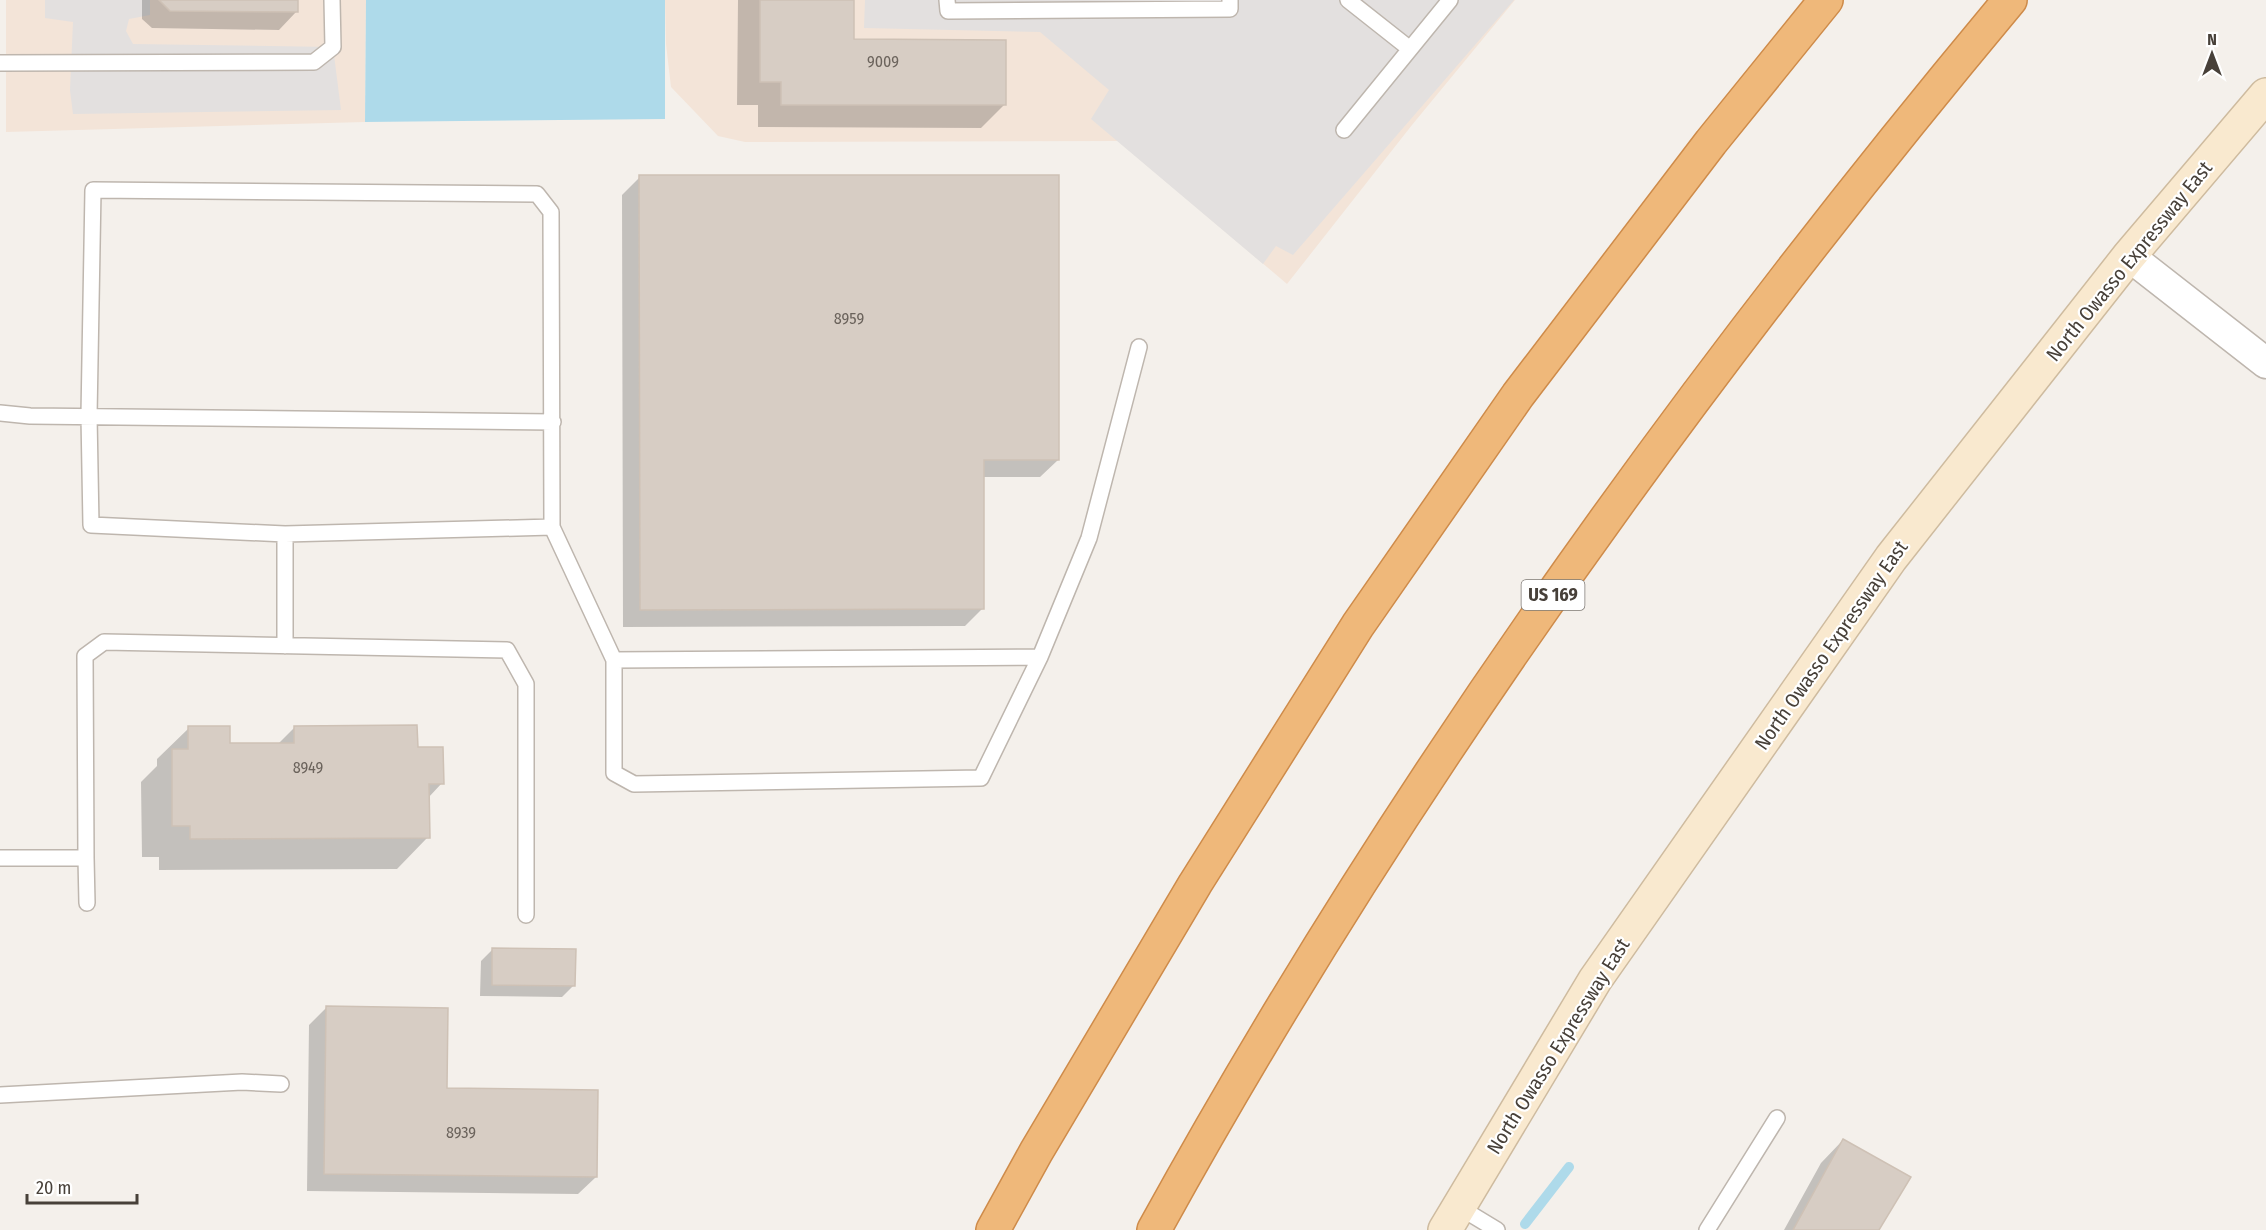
<svg xmlns="http://www.w3.org/2000/svg" width="2266" height="1230" font-family="'Fira Sans Condensed',sans-serif">
  <rect width="100%" height="100%" fill="#f4f0eb"/>
  <path fill="#f3e4d8" d="M6 0H366L365 122 6 132Z
    M665 0H1515L1412 125 1287 284 1118 141 745 142 718 136 671 87 666 44Z"/>
  <path fill="#e3e0df" d="M45 0H150V15L129 19 126 31 133 44 333 47 341 110 73 114 70 90 73 22 45 18Z
    M865 0H1514L1293 255 1276 246 1263 264 1091 119 1109 90 1040 32 864 28Z"/>
  <path fill="#aedaea" d="M366 0H665V119L365 122Z"/>
  <path fill="#0003" d="M142 0H296V12L279 30 152 28 142 19Z
    M738 0H852V41L1004 105 981 128 758 127V105H737Z
    M640 177 1058 460 1040 477H982V609L965 626 623 627 622 195Z
    M295 727 416 748 442 783 428 798V837L397 869 159 870V857H142L141 782 157 766V759L189 728 228 744H278Z
    M493 949 574 985 562 997 480 996 481 961Z
    M327 1007 446 1090 596 1177 578 1194 307 1191 309 1025Z
    M1843 1140 1877 1230H1784L1821 1163Z"/>
  <g fill="none" stroke-linecap="round" stroke-linejoin="round">
    <path stroke="#aedaea" stroke-width="10" d="M1525 1224 1569 1167"/>
  </g>
  <path fill="#d7cdc4" stroke="#cec1b5" stroke-width="1.5" d="M159 0H298V12L170 11Z
    M760 0H854V39L1006 40V105H781V82H760Z
    M639 175H1059V460H984V609L640 610Z
    M417 725 418 747H443L444 784H429L430 838 190 839V826H172V749H188V726H230V743H294V726Z
    M492 948 576 949 575 986 492 985Z
    M326 1006 448 1008 447 1088 598 1090 597 1177 324 1174Z
    M1843 1139 1911 1177 1879 1230H1793Z"/>
  <g fill="none" stroke-linecap="round" stroke-linejoin="round">
    <defs>
      <path id="lane" d="M947 0 948 11 1230 9V0
        M1348 0 1410 49
        M0 63 314 62 333 47 332 0
        M1344 130 1450 0
        M0 413 30 416 553 422
        M552 527 614 660V773L634 784 981 778 1040 657 1089 538 1139 347
        M285 534 552 527 551 212 537 194 93 190 89 416 91 525 285 534V646
        M614 660 1040 657
        M0 858H86L85 656 104 642 507 650 526 684V915
        M86 858 87 903
        M0 1095 242 1082 281 1084
        M1459 1207 1497 1230
        M1707 1230 1777 1118"/>
      <path id="street" d="M2129 256 2266 363"/>
      <path id="secondary" d="M1445 1230 1595 980 1891 558 2129 256 2266 95"/>
      <path id="highway" d="M993 1230 1036 1152 1195 884 1358 625 1518 395 1711 142 1826 0
        M1154 1230C1395 792 1690 383 2010 0"/>
    </defs>
    <use href="#lane" stroke="#beb6ae" stroke-width="18"/>
    <use href="#street" stroke="#beb6ae" stroke-width="33"/>
    <use href="#secondary" stroke="#cebb9f" stroke-width="36"/>
    <use href="#highway" stroke="#ce8b4a" stroke-width="36"/>
    <use href="#lane" stroke="#fff" stroke-width="15"/>
    <use href="#street" stroke="#fff" stroke-width="30"/>
    <use href="#secondary" stroke="#f9e9cf" stroke-width="33"/>
    <use href="#highway" stroke="#efb87a" stroke-width="33"/>
  </g>
  <g text-anchor="middle" dominant-baseline="central" stroke-width="4.5" stroke-linejoin="round" paint-order="stroke">
    <g font-size="16" fill="#6b635c">
      <text x="883" y="61">9009</text>
      <text x="849" y="318">8959</text>
      <text x="308" y="767">8949</text>
      <text x="461" y="1132">8939</text>
    </g>
    <rect fill="#fff" stroke="#7e7974" stroke-width="1.5" x="1521.5" y="580" width="63" height="30" rx="4.5"/>
    <g font-size="18" font-weight="bold" fill="#474039">
      <text x="1553" y="595">US 169</text>
    </g>
    <g font-size="20" fill="#474039" stroke="#fff">
      <text transform="translate(2129 261) rotate(-51)">North Owasso Expressway East</text>
      <text transform="translate(1831 645) rotate(-55)">North Owasso Expressway East</text>
      <text transform="translate(1558 1046) rotate(-58)">North Owasso Expressway East</text>
    </g>
  </g>
  <g transform="translate(2212 54)" stroke="#ffffff" stroke-width="4.5" paint-order="stroke">
  <path d="M0-4.5L10 22L0 15L-10 22Z" fill="#474039"/>
  <text y="-9" font-size="16" font-weight="bold" text-anchor="middle" fill="#474039">N</text>
  </g>
  <path d="M27 1194v9h110v-9" fill="none" stroke="#474039" stroke-width="3"/>
  <text x="36" y="1194" font-size="18" fill="#474039" stroke="#ffffff" stroke-width="4.5" paint-order="stroke">20 m</text>
</svg>
